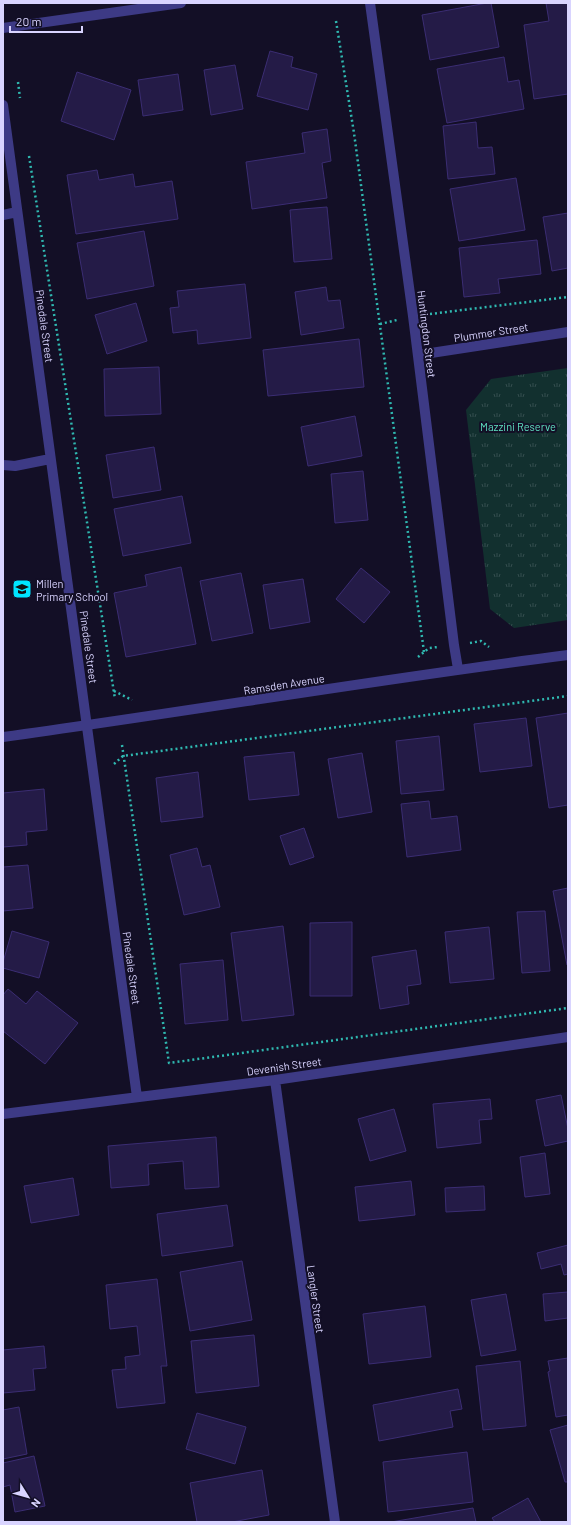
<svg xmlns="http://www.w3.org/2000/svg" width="571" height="1525" font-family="Barlow,sans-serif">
  <defs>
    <pattern id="park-tufts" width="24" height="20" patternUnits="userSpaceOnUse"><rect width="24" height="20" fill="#12302f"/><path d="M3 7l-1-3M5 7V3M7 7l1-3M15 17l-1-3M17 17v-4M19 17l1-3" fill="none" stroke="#344d4e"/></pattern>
  </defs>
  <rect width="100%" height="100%" fill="#130f26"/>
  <path fill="url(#park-tufts)" d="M568 368V620L514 628 490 609 466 410 491 379Z"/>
  <path fill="#241b47" stroke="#3b2d73" d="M487 3H491L499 47 430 60 422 15Z
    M546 3H568V94L534 99 524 25 549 21Z
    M270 51 293 57 291 67 317 74 308 110 257 96Z
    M504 57 508 82 519 80 524 109 447 123 437 69Z
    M235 65 243 109 211 115 204 70Z
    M77 72 131 90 114 140 61 121Z
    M178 74 183 110 143 116 138 80Z
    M476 122 478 148 492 147 495 174 448 179 443 126Z
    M327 129 331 161 322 163 327 198 252 209 246 162 305 153 302 133Z
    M97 170 99 180 133 174 135 187 172 181 178 219 76 234 67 175Z
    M516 178 525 230 459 241 450 189Z
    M327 207 332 259 294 262 290 210Z
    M568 213V268L552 271 543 217Z
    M144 231 154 286 87 299 77 243Z
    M537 240 541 274 498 279 500 293 464 297 459 248Z
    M245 284 251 338 198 344 197 330 173 333 170 308 179 307 177 291Z
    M326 287 328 301 340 300 344 328 301 335 295 292Z
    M136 303 147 341 107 354 95 315Z
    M359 339 364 387 268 396 263 350Z
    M159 367 161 414 105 416 104 369Z
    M355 416 362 456 308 466 301 427Z
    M154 447 161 490 113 498 106 455Z
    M363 471 368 520 335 523 331 474Z
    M182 496 191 543 123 556 114 509Z
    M181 567 196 644 126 657 114 593 147 586 145 575Z
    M361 568 390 592 364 623 336 599Z
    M241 573 253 633 212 641 200 581Z
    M303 579 310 622 270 629 263 585Z
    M568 713V805L549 808 536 718Z
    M526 718 532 766 480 772 474 724Z
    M439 736 444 790 401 794 396 741Z
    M294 752 299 795 249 800 244 757Z
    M362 753 372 812 338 818 328 759Z
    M198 772 203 817 161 822 156 778Z
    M44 789 47 830 26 832 27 845 3 847V793Z
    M429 801 431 819 457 816 461 850 407 857 401 804Z
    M304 828 314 857 290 865 280 836Z
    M197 848 202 867 210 865 220 907 184 915 170 855Z
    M28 865 33 908 3 911V867Z
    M568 888V965H567L553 891Z
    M545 911 550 971 522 973 517 912Z
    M352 922V996H310V923Z
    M283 926 294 1015 242 1021 231 933Z
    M489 927 494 979 450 983 445 932Z
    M12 931 49 942 39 978 3 968V962Z
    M416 950 421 984 407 986 409 1004 380 1009 372 957Z
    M223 960 228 1020 185 1024 180 964Z
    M8 989 26 1004 37 991 78 1023 45 1064 3 1031V995Z
    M561 1095 568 1129V1141L545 1146 536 1100Z
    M490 1099 492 1119 479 1120 481 1143 437 1148 433 1104Z
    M394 1109 406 1151 370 1161 358 1119Z
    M216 1137 219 1187 185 1189 183 1161 148 1164 149 1185 111 1188 108 1146Z
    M545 1153 550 1194 525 1197 520 1157Z
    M73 1178 79 1215 31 1223 24 1186Z
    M411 1181 415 1215 359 1221 355 1187Z
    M484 1186 485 1210 446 1212 445 1188Z
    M227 1205 233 1246 162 1256 157 1214Z
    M568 1245V1274L564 1275 561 1264 541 1269 537 1253Z
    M242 1261 252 1320 190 1331 180 1272Z
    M157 1279 167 1366H161L165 1403 117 1408 112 1370 126 1369 125 1357 140 1355 137 1326 110 1329 106 1285Z
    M568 1292V1318L545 1321 543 1294Z
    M506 1294 516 1350 481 1356 471 1300Z
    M425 1306 431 1357 369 1364 363 1314Z
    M254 1335 259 1386 196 1393 191 1341Z
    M44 1346 46 1368 33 1369 35 1390 3 1393V1350Z
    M568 1358V1415L556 1417 548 1372 550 1371 548 1361Z
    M520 1361 526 1426 483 1430 476 1366Z
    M458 1389 462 1409 450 1411 453 1427 379 1441 373 1405Z
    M19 1407 27 1454 3 1459V1410Z
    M197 1413 246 1427 235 1464 186 1449Z
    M568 1425V1482H565L550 1430Z
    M467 1452 473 1502 388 1512 383 1462Z
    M34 1456 45 1506 15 1512 10 1485 3 1487V1463Z
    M262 1470 269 1515 232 1522H197L190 1483Z
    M528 1498 541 1522H495L492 1518Z
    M473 1508 476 1522H391Z"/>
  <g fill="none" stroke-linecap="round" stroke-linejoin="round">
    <path stroke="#2fb8b0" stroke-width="2.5" stroke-dasharray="2 3" stroke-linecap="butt" d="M336 21 354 133 424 652
      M18 82 20 98
      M29 156 115 699
      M430 314 568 297
      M380 324 397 320
      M470 643 481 641 489 647
      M418 657 429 648 438 647
      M114 691 132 700
      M122 745 169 1063 568 1008
      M114 764 123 756 568 696"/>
    <path stroke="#3d3a85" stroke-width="10" d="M370 3 413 316 454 645 458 669
      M3 28 181 3
      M3 105 137 1097
      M3 215 17 212
      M418 355 568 332
      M3 465 15 466 50 459
      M3 737C192 711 379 679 568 655
      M275 1080 335 1522
      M3 1114 275 1080 568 1037"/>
  </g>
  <defs>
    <symbol id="school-square" viewBox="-11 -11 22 22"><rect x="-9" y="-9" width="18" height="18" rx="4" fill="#00e5ff" stroke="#130f26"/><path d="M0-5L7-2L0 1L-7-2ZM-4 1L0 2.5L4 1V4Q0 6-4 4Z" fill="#111"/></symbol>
  </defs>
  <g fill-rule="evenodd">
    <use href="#school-square" x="11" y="578" width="22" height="22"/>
  </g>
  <g text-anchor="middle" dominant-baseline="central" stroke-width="4" stroke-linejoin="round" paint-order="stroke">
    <g font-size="11" fill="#d9d4ff" stroke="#130f26">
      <text transform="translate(45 326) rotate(82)">Pinedale Street</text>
      <text transform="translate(491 332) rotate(-9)">Plummer Street</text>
      <text transform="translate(427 334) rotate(83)">Huntingdon Street</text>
      <text transform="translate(89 647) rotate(82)">Pinedale Street</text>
      <text transform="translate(284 684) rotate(-9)">Ramsden Avenue</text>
      <text transform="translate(132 968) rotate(82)">Pinedale Street</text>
      <text transform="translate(284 1066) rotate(-8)">Devenish Street</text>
      <text transform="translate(316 1299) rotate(82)">Langler Street</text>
    </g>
    <g font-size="11" fill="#5fe0c0" stroke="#130f26">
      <text x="518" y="426">Mazzini Reserve</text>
    </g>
    <g font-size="11" fill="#d9d4ff" stroke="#130f26" text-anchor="start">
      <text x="36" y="583">Millen<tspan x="36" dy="13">Primary School</tspan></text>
    </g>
  </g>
  <rect width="571" height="1525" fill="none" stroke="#d9d4ff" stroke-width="8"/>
  <g transform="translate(28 1497) rotate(127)" stroke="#130f26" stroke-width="3" paint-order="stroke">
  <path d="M0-3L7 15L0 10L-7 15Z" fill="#d9d4ff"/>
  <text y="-6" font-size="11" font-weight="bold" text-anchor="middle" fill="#d9d4ff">N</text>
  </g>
  <path d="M10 26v6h72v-6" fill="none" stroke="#d9d4ff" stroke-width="2"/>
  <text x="16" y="26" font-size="12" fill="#d9d4ff" stroke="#130f26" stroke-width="3" paint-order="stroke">20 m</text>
</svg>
